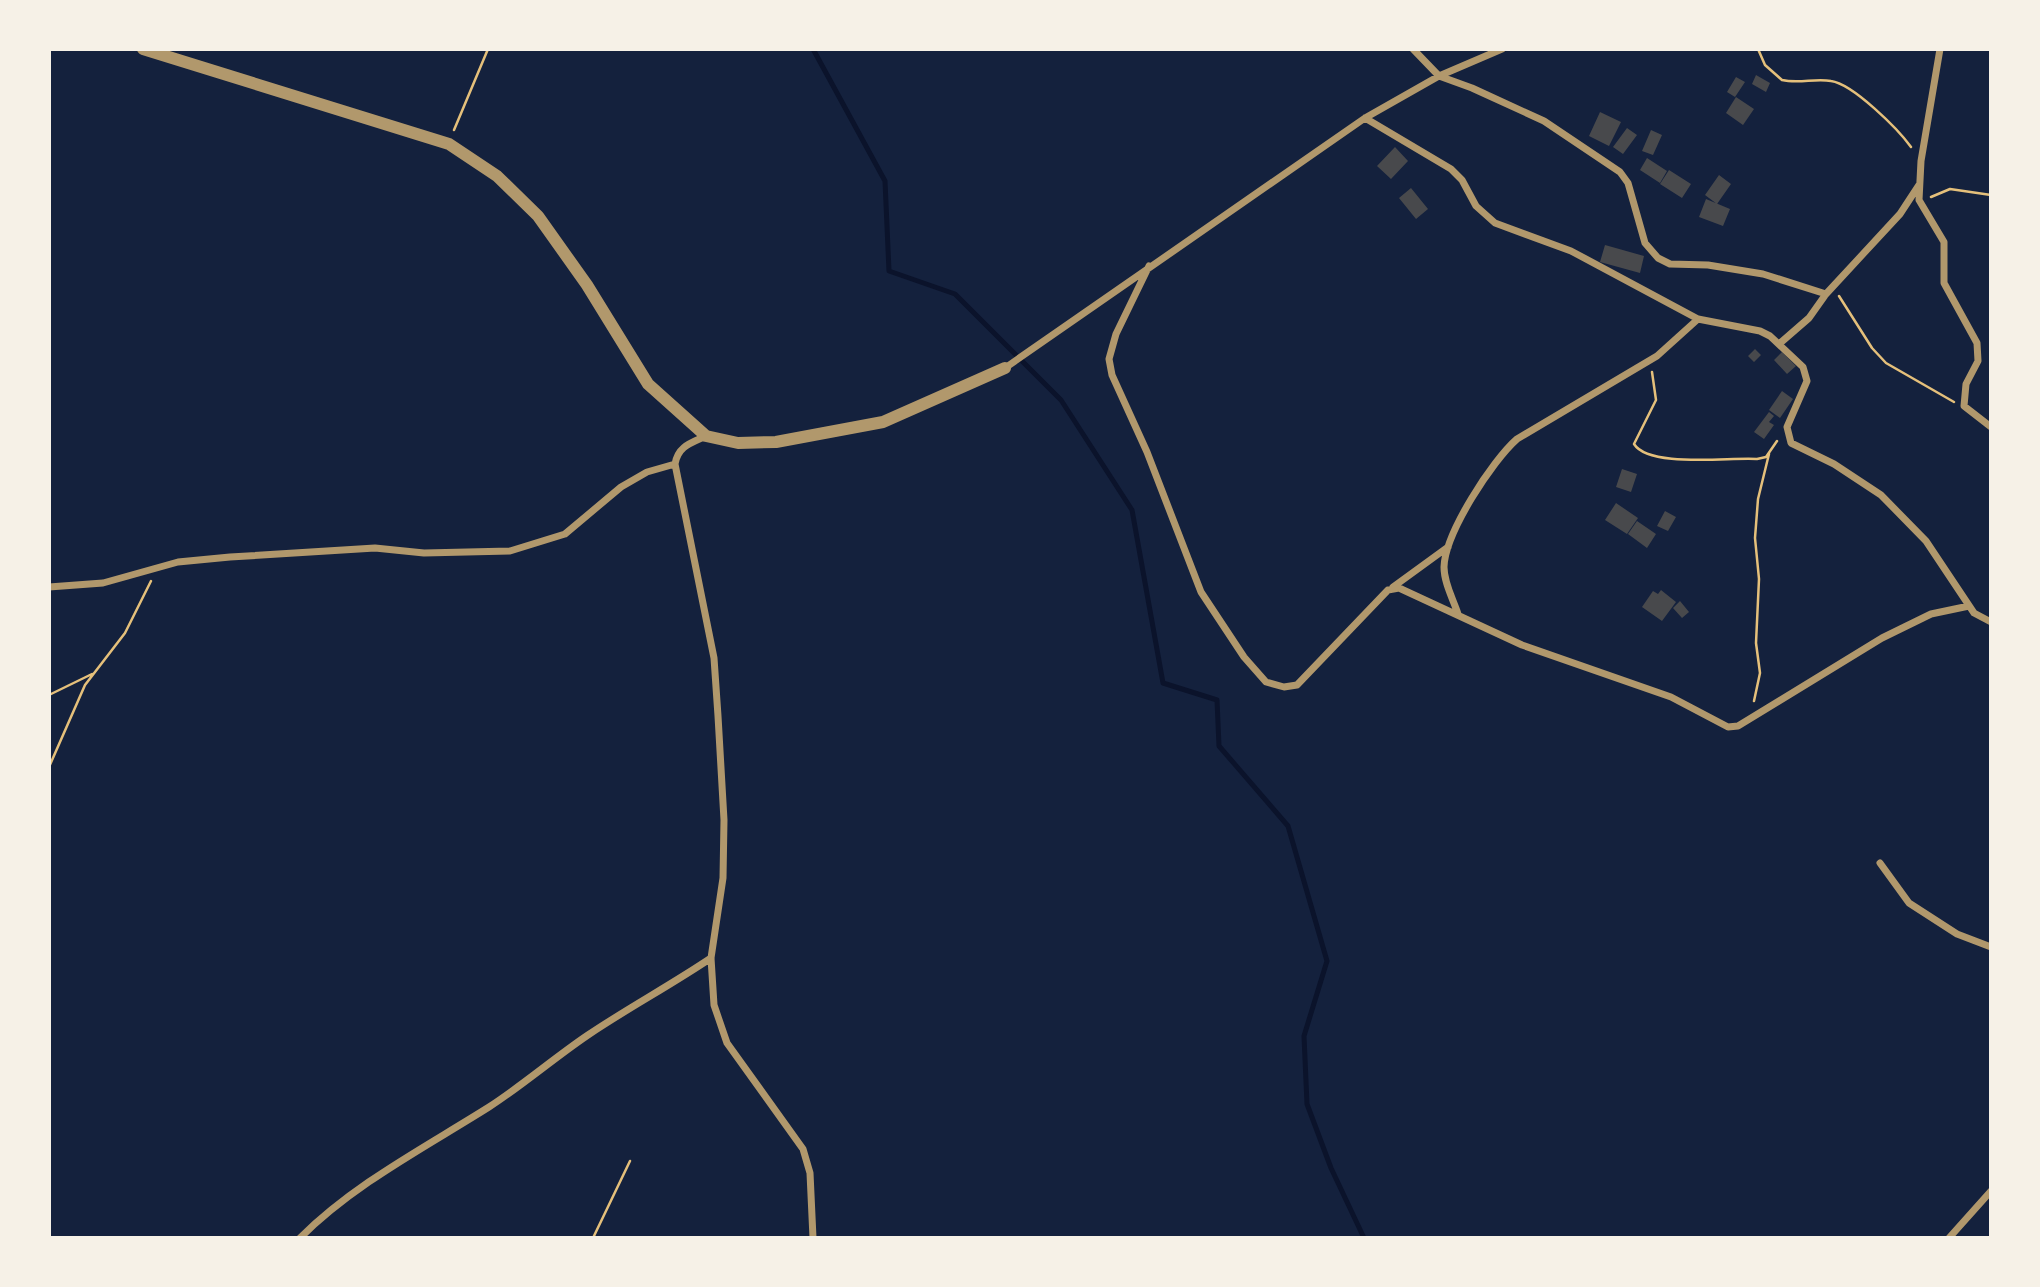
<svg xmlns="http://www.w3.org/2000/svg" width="2040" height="1287" font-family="'Fira Sans Condensed',sans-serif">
  <rect width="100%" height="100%" fill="#14213d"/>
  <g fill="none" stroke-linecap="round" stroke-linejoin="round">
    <path stroke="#0b132b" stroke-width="5" d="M813 49 885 181 889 271 955 294 1061 400 1132 510 1163 683 1217 700 1219 746 1288 826 1327 961 1304 1036 1307 1104 1331 1168 1364 1238"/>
  </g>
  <path fill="#48494c" d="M1756 75 1770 83 1766 92 1752 84Z
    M1736 77 1745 82 1735 97 1727 92Z
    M1736 97 1754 109 1743 125 1726 113Z
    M1600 112 1621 122 1609 146 1589 136Z
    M1627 128 1637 135 1623 154 1613 147Z
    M1651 130 1662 135 1653 155 1642 151Z
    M1395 147 1408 161 1391 179 1377 166Z
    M1647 158 1667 171 1660 183 1640 170Z
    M1669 170 1691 184 1682 198 1660 184Z
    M1719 175 1731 184 1717 204 1705 195Z
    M1411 188 1428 209 1416 219 1399 198Z
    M1706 199 1730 209 1723 226 1699 217Z
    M1605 245 1644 256 1640 273 1600 262Z
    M1755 349 1761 355 1754 362 1748 356Z
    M1782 352 1796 366 1787 374 1774 360Z
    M1782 391 1793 399 1780 418 1769 410Z
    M1769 412 1774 416 1769 422 1774 425 1764 439 1754 432Z
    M1622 469 1637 474 1631 492 1616 487Z
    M1616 503 1638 518 1627 534 1605 520Z
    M1665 511 1676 517 1668 531 1657 526Z
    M1637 521 1656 534 1647 548 1628 534Z
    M1661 590 1676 602 1662 621 1642 607 1653 591 1658 594Z
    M1680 601 1689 612 1682 618 1673 608Z"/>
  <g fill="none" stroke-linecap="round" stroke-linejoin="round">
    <path stroke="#e5c07b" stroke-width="2.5" d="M1758 49 1765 65 1782 80C1799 84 1815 78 1831 81 1853 84 1898 129 1911 147
      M454 130 488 49
      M1931 197 1950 189 1991 195
      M1839 296 1872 348 1886 363 1954 402
      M1652 372 1656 400 1634 444C1649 468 1729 457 1757 459L1766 457 1777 441
      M49 695 92 674
      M1754 701 1760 673 1756 643 1759 579 1755 538 1758 499 1769 454
      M49 767 85 685 125 633 151 581
      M593 1238 630 1161"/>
    <path stroke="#b1986c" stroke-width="7" d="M1413 49 1439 76 1472 88 1544 121 1620 172 1628 183 1645 243 1658 258 1670 264 1708 265 1763 274 1826 294
      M1940 49 1921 161 1919 200 1944 242V283L1977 343 1978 361 1966 384 1964 406 1991 427
      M1365 118 1451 169 1462 180 1476 206 1495 223 1571 251 1698 319 1760 331 1770 336 1803 367 1807 381 1787 427 1791 443 1834 464 1881 495 1926 541 1974 613 1991 622
      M1149 266 1116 334 1109 359 1112 375 1147 452 1201 592 1244 657 1266 682 1284 687 1297 685 1388 590 1399 588 1522 645 1671 697 1728 727 1738 726 1882 638 1931 614 1969 606
      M1779 344 1809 318 1826 294 1900 214 1919 185
      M1005 368 1365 118 1439 76 1502 49
      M675 464 714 658 718 716 724 820 723 878 711 958 714 1005 727 1043 803 1149 810 1173 813 1238
      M49 587 103 583 178 562 230 557 375 548 424 553 510 551 565 534 621 487 647 472 675 464C678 446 691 443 706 436
      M1393 587 1448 547
      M1458 614C1453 599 1444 583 1444 567 1445 533 1492 461 1517 439L1657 356 1698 319
      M1880 863 1909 903 1957 934 1991 947
      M300 1238C354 1184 424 1148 489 1107 523 1085 554 1058 588 1035 628 1008 671 985 711 958
      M1949 1238 1991 1191"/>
    <path stroke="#b1986c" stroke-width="12" d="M143 49 449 144 497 176 538 216 587 285 648 384 706 436 738 443 776 442 883 422 1005 368"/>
  </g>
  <rect width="2040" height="1287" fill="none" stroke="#f6f1e7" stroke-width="102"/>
</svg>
